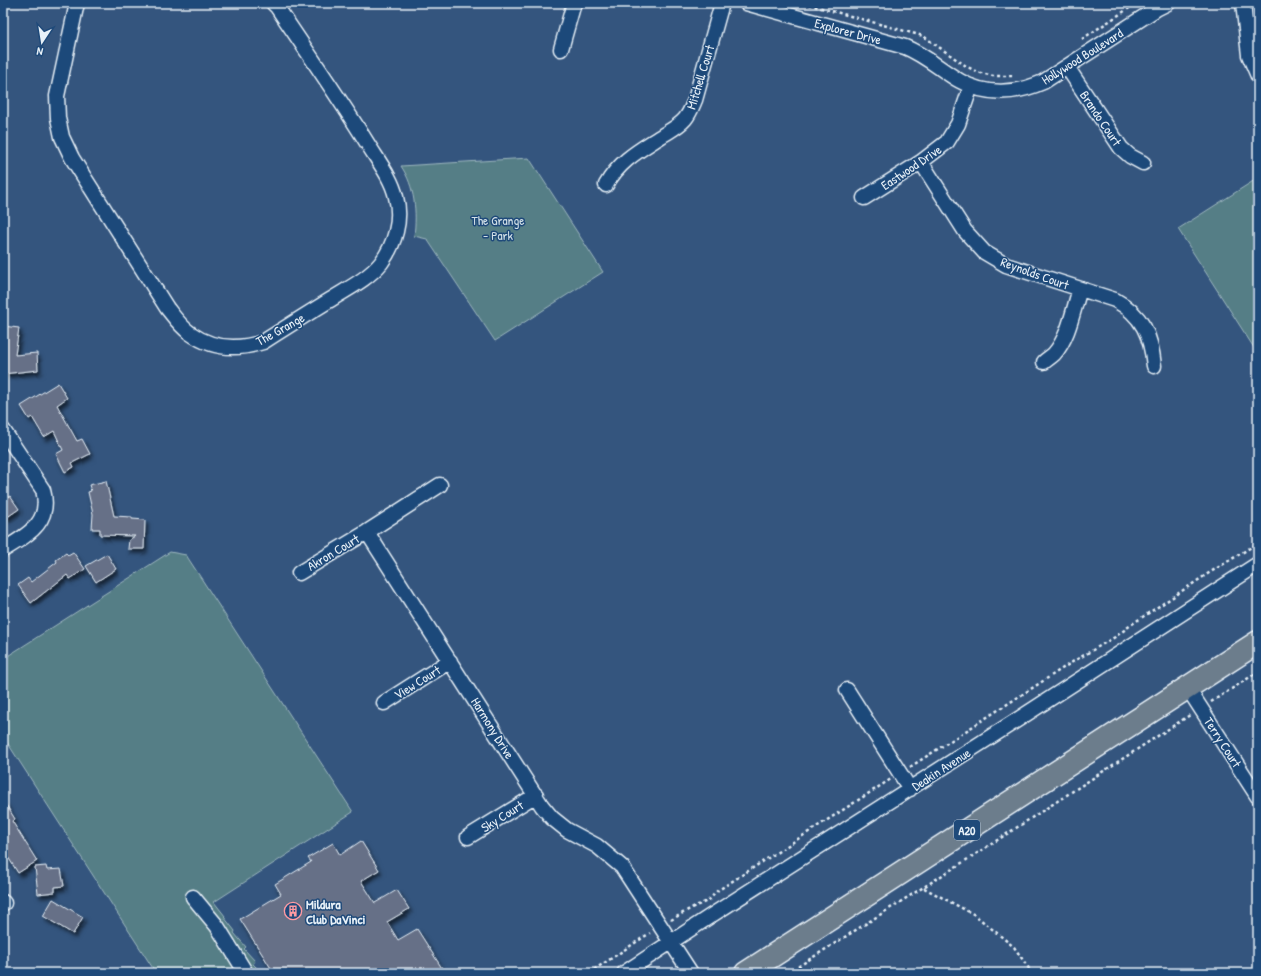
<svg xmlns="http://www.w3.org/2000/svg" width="1261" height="976" font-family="'Patrick Hand',sans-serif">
  <defs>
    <filter id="shadow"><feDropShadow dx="2.5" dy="4" stdDeviation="2" flood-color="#0009"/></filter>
  </defs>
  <rect width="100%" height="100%" fill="#34557e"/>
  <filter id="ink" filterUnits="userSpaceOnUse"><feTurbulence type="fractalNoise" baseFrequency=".025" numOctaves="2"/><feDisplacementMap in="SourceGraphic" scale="8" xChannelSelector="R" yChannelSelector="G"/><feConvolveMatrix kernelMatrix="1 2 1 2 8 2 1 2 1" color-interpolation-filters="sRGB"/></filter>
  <g filter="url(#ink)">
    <path fill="#557e86" stroke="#9eb8bf" d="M529 158 603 272 495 341 427 239 414 236C417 212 415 187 401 166Z
      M1258 178V354L1178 229Z
      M170 552 186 555 353 812 214 902 225 916 224 917 235 931 234 933 246 947 244 949 255 961 253 964 262 973H156L3 736V659Z"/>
    <path fill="#666f87" stroke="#e8f1f8" filter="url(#shadow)" d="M3 326 19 328 15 355 37 353 38 370 3 374Z
      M58 383 67 398 57 405 77 441 82 439 90 454 72 463 74 467 65 472 56 454 63 450 54 431 44 437 32 417 29 419 21 406Z
      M106 481 114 516 132 517V519L145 520 144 549H128L129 540 135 536 100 535V529H92L93 514 88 492 91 491 89 485Z
      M10 496 19 509 3 520V500Z
      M73 552 85 569 70 579 67 575 31 603 18 585 28 578 31 582 57 562 56 560 66 553 68 555Z
      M107 554 116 569 96 582 86 566Z
      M3 800 15 819 12 821 37 861 18 873 3 849Z
      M361 841 379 870 361 881 375 903 397 890 409 909 387 922 398 940 417 929 445 973H274L240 919 281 894 275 884 311 862 308 858 333 843 340 855Z
      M46 866 47 870 61 869 64 886 55 887V892L38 894 35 867Z
      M53 899 83 917 73 934 43 916Z"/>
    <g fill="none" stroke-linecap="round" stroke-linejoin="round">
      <defs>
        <path id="street" d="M77 3 57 96 58 118 62 137 72 158 167 308C174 317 181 327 190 333 212 349 238 350 263 342 285 328 307 314 330 300 347 289 368 279 381 263 395 244 402 220 396 197 392 179 379 162 369 146 340 99 308 53 277 7L273 3
          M746 3 905 47C925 55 941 70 960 81 986 96 1016 94 1043 82L1156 9 1168 3
          M1243 3 1249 55 1258 76
          M561 49 574 3
          M1067 67 1121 148 1130 156 1143 163
          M921 162 965 231 984 252 1006 265 1115 300C1143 315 1151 336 1154 366
          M606 185C620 160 640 150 663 135 671 130 679 126 685 119 690 113 692 107 695 100L722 3
          M864 198 921 162 947 142 958 124 971 86
          M1044 362C1047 359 1051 357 1054 354 1069 337 1073 310 1080 289
          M3 430 43 490C52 523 27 535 3 550
          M367 532 542 806 552 818 567 830 597 846 622 867 691 973
          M299 573 367 532 440 485
          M1187 687 1258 797
          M847 690 910 789
          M384 703 450 661
          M468 837 536 795
          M193 897 217 926 246 973
          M3 902 4 903
          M624 973 712 915 1017 720 1258 564"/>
        <path id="highway" d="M746 973 1258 642"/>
      </defs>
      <use href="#street" stroke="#e8f1f8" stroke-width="17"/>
      <use href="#highway" stroke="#e8f1f8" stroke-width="25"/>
      <path stroke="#e8f1f8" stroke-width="2.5" stroke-dasharray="3 3" stroke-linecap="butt" d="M803 3 923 36 966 66 977 72 993 76H1013
        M1082 39 1137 3
        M1211 702 1258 672
        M910 767 1074 661 1115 637 1135 622 1209 573 1258 543
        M924 888 975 915 1014 947 1032 973
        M671 920 695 906 701 904 709 900 717 891 891 779
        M589 973 650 933
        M788 973 979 852 1190 715"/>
      <use href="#street" stroke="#1f4a7a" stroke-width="14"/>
      <use href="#highway" stroke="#6c7d8c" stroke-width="22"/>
    </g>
  </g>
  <defs>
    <symbol id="building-ring" viewBox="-11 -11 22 22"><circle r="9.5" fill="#1f4a7a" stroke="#ff9aa2" stroke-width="1.5"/><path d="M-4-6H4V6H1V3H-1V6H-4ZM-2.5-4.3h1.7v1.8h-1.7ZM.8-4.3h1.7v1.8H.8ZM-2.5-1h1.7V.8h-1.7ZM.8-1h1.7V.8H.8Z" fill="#ff9aa2"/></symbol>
  </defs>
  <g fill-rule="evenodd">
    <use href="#building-ring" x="283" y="901" width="20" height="20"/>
  </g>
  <g text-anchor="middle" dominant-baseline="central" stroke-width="3" stroke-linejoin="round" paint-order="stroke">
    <rect fill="#1f4a7a" stroke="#acbfd2" stroke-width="1" x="954" y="820" width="26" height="20" rx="3"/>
    <g font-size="12" font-weight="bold" fill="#e8f1f8">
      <text x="967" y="830">A20</text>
    </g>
    <g font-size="13" fill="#e8f1f8" stroke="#1f4a7a">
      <text transform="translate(848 31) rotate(15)">Explorer Drive</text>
      <text transform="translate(1082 56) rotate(-32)">Hollywood Boulevard</text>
      <text transform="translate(700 77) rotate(-73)">Mitchell Court</text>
      <text transform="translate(1101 118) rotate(56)">Brando Court</text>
      <text transform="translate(911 167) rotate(-34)">Eastwood Drive</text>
      <text transform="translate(1035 273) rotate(20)">Reynolds Court</text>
      <text transform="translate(280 329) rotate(-29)">The Grange</text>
      <text transform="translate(333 552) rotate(-31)">Akron Court</text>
      <text transform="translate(417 682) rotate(-32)">View Court</text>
      <text transform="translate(493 728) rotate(58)">Harmony Drive</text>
      <text transform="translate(1223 742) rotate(57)">Terry Court</text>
      <text transform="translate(941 769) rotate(-33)">Deakin Avenue</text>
      <text transform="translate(502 816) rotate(-32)">Sky Court</text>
    </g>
    <g font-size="13" fill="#d2e0e7" stroke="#1f4a7a">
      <text x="498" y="220">The Grange<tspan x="498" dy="15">- Park</tspan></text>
    </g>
    <g font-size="13" font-weight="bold" fill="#e8f1f8" stroke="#1f4a7a" text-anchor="start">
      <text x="306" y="904">Mildura<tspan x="306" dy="15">Club DaVinci</tspan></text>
    </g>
  </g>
  <rect width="1261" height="976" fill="none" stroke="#1f4a7a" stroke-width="16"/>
  <rect x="8" y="8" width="1245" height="960" fill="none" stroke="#e8f1f8" stroke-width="1.5" filter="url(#ink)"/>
  <g transform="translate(42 42) rotate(192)" stroke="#1f4a7a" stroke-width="3" paint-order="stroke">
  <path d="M0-3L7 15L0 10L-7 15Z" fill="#e8f1f8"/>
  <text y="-6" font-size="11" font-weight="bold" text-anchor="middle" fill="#e8f1f8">N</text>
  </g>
</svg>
